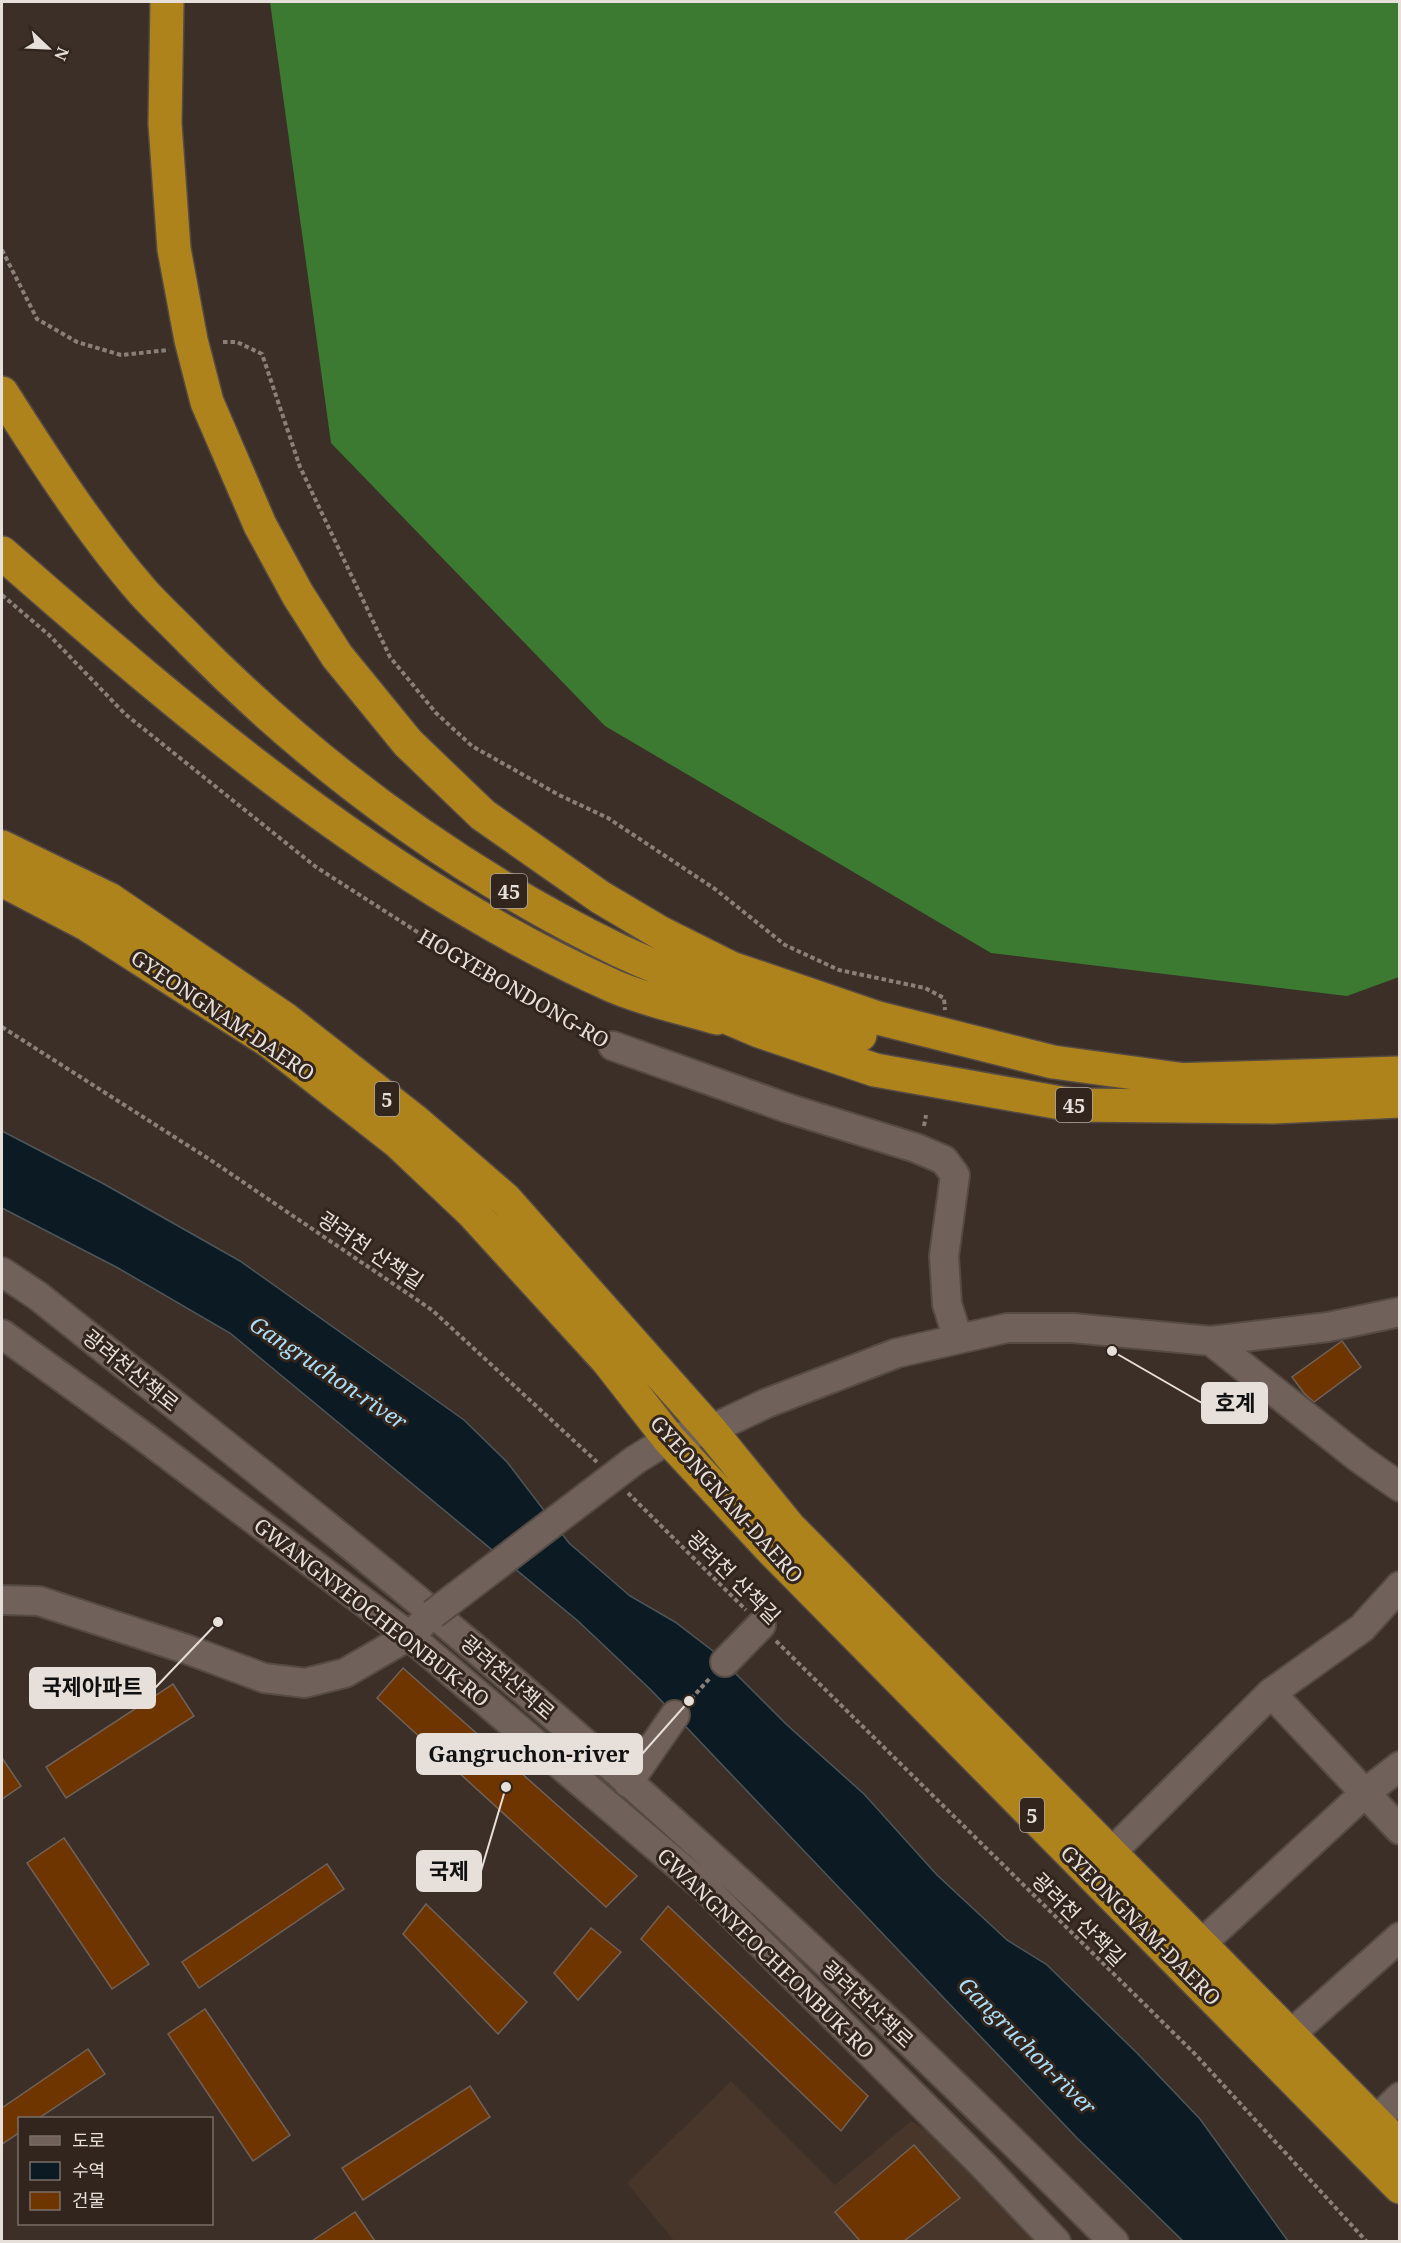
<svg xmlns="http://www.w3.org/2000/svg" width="1401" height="2243" font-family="'Noto Serif','Noto Sans KR',serif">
  <rect width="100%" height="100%" fill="#3b2f27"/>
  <path fill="#48362a" d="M731 2081 835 2185 911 2121 984 2166 1056 2241H674L627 2183Z"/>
  <path fill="#3c7a31" d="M270 2H1399V977L1347 996 991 953 605 726 331 443Z"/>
  <path fill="#0c1b23" stroke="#4e565a" stroke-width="1.5" d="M2 1131 104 1184 240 1261 464 1420 507 1462 569 1543 630 1596 675 1622 713 1651 787 1725 864 1794 937 1875 1007 1940 1046 1964 1137 2053 1200 2119 1288 2241H1183L1077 2138 651 1690 578 1621 230 1333 118 1268 2 1208Z"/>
  <path fill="#6f3500" stroke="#706159" stroke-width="1.5" d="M1342 1341 1361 1367 1314 1402 1304 1393 1292 1377Z
    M403 1668 637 1876 606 1907 377 1698Z
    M173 1684 194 1716 66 1798 46 1767Z
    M2 1758 21 1786 2 1799Z
    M64 1838 149 1964 112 1989 27 1863Z
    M327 1864 344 1889 199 1988 182 1962Z
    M426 1904 527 2002 498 2034 403 1934Z
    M668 1906 868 2096 841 2131 641 1939Z
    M591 1928 621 1952 578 2000 554 1973Z
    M205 2009 290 2135 253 2161 168 2034Z
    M88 2049 105 2074 39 2118H20V2132L2 2144V2108Z
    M470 2086 490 2117 363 2200 342 2168Z
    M914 2145 960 2198 904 2241H860L835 2212Z
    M355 2212 375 2241H312Z"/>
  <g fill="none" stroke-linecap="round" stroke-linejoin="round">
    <defs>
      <path id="minor" d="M613 1046 790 1109 916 1148 944 1160 955 1175 944 1256 947 1304 958 1339
        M2 1272 38 1296C207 1431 378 1563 541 1705 739 1876 929 2057 1114 2242
        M2 1334 143 1436 409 1636 704 1887 984 2166 1056 2242
        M1211 1341 1360 1459 1400 1487
        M635 1460 669 1439 710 1430 767 1403 897 1353 1007 1328H1073L1211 1341 1328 1327 1400 1312
        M2 1600 39 1601 186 1649 264 1678 305 1683 345 1673 409 1636 421 1625
        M725 1662 761 1625
        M1271 1693 1365 1793 1400 1766
        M628 1783 675 1715
        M1110 1854 1271 1693 1362 1628 1400 1586
        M1200 1945 1365 1793 1400 1830
        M1290 2035 1400 1937
        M1374 2122 1400 2097"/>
      <path id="highway" d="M167 2 165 124 174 249 191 340 207 402 260 525 298 595 337 656 408 743 483 815 600 897 659 932 731 968 878 1018 1053 1062 1193 1081
        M2 393C44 459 90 531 142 591 158 609 176 625 192 642 316 767 461 874 620 951 697 987 779 1010 860 1035
        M2 553C188 716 385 884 613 986 645 1000 683 1008 717 1018
        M2 847 109 899 285 1019 416 1122 505 1199 710 1430 789 1527 1400 2147
        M2 880 88 925 269 1041 398 1142 472 1212 608 1361 669 1439 770 1548 1400 2187
        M698 1005 759 1031 875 1070 1072 1105 1274 1107 1400 1101
        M1170 1080 1400 1073"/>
    </defs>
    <use href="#minor" stroke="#554b44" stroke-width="32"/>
    <use href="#highway" stroke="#554b44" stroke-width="36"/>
    <path stroke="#8b8079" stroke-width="4" stroke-dasharray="4.5 3" stroke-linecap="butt" d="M2 250 37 319 77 342 121 355 169 350
      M223 342H237L262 354 300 467 390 657 436 713 472 746 559 795 608 818 715 889 785 945 839 970 925 988 944 998 945 1010
      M2 595 49 635 125 714 316 867 458 958 594 1035
      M2 1027 209 1159 432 1310 597 1462
      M924 1126 926 1115
      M628 1493 746 1610
      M776 1641 1194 2053 1367 2242
      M691 1699 710 1678"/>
    <use href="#minor" stroke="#70625a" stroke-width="28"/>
    <use href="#highway" stroke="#af831b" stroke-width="33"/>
    <defs>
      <path id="minor-bridge" d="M433 1614 635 1460"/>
    </defs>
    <use href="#minor-bridge" stroke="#554b44" stroke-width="32" stroke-linecap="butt"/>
    <use href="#minor-bridge" stroke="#70625a" stroke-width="28"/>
  </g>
  <g text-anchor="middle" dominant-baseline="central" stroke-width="6" stroke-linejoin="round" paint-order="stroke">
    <g fill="#31251d" stroke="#b0a7a1" stroke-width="1.5">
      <rect x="491" y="874" width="36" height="34" rx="4.5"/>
      <rect x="375" y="1082" width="24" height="34" rx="4.5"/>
      <rect x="1056" y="1088" width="36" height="34" rx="4.5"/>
      <rect x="1020" y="1798" width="24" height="34" rx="4.5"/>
    </g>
    <g font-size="20" font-weight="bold" fill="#e7dfd9">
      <text x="509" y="891">45</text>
      <text x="387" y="1099">5</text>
      <text x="1074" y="1105">45</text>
      <text x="1032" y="1815">5</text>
    </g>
    <g font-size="21" fill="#e7dfd9" stroke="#31251d">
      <text transform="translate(514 988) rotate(30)">HOGYEBONDONG-RO</text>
      <text transform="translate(223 1015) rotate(34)">GYEONGNAM-DAERO</text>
      <text transform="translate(371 1250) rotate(34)">광려천 산책길</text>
      <text transform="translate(131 1370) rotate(39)">광려천산책로</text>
      <text transform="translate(727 1499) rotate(48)">GYEONGNAM-DAERO</text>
      <text transform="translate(734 1577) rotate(45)">광려천 산책길</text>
      <text transform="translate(372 1612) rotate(38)">GWANGNYEOCHEONBUK-RO</text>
      <text transform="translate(508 1677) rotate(41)">광려천산책로</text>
      <text transform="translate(1079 1919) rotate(45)">광려천 산책길</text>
      <text transform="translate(1141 1925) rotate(45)">GYEONGNAM-DAERO</text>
      <text transform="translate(766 1953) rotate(44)">GWANGNYEOCHEONBUK-RO</text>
      <text transform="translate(868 2004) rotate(43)">광려천산책로</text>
    </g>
    <g font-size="22" font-style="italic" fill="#acdef7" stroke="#31251d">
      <text transform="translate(329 1372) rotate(34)">Gangruchon-river</text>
      <text transform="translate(1028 2045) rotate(45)">Gangruchon-river</text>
    </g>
  </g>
  <path fill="none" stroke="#e7dfd9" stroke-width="2" d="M1112 1351L1202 1403M218 1622L155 1688M689 1701L642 1754M506 1787L481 1871"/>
  <g fill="#e7dfd9" stroke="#31251d" stroke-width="2">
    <circle cx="1112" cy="1351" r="6"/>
    <circle cx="218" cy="1622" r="6"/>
    <circle cx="689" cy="1701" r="6"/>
    <circle cx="506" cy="1787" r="6"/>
  </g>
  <g fill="#e7dfd9" stroke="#e7dfd9" stroke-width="2">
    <rect x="1202" y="1383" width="65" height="40" rx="6"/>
    <rect x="30" y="1668" width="125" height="40" rx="6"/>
    <rect x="417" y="1734" width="225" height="40" rx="6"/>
    <rect x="417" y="1851" width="64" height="40" rx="6"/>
  </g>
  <g font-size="22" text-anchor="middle" font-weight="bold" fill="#111">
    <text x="1235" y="1411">호계</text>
    <text x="92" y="1695">국제아파트</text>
    <text x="529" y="1762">Gangruchon-river</text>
    <text x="449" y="1879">국제</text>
  </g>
  <rect width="1401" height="2243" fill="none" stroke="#e7dfd9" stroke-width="6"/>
  <rect x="18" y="2117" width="195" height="108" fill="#31251d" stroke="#7a6f68" stroke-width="1.5"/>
  <rect x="30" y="2136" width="30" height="9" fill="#70625a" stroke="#7a6f68" stroke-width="1.5"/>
  <text x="72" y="2147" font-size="18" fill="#e7dfd9">도로</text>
  <rect x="30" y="2162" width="30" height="18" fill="#0c1b23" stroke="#7a6f68" stroke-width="1.5"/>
  <text x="72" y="2177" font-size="18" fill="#e7dfd9">수역</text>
  <rect x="30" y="2192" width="30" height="18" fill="#6f3500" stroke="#7a6f68" stroke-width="1.5"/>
  <text x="72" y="2207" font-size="18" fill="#e7dfd9">건물</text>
  <g transform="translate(48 48) rotate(113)" stroke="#31251d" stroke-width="4.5" paint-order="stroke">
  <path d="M0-4.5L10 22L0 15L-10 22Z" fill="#e7dfd9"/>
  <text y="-9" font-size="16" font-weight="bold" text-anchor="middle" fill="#e7dfd9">N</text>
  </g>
</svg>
